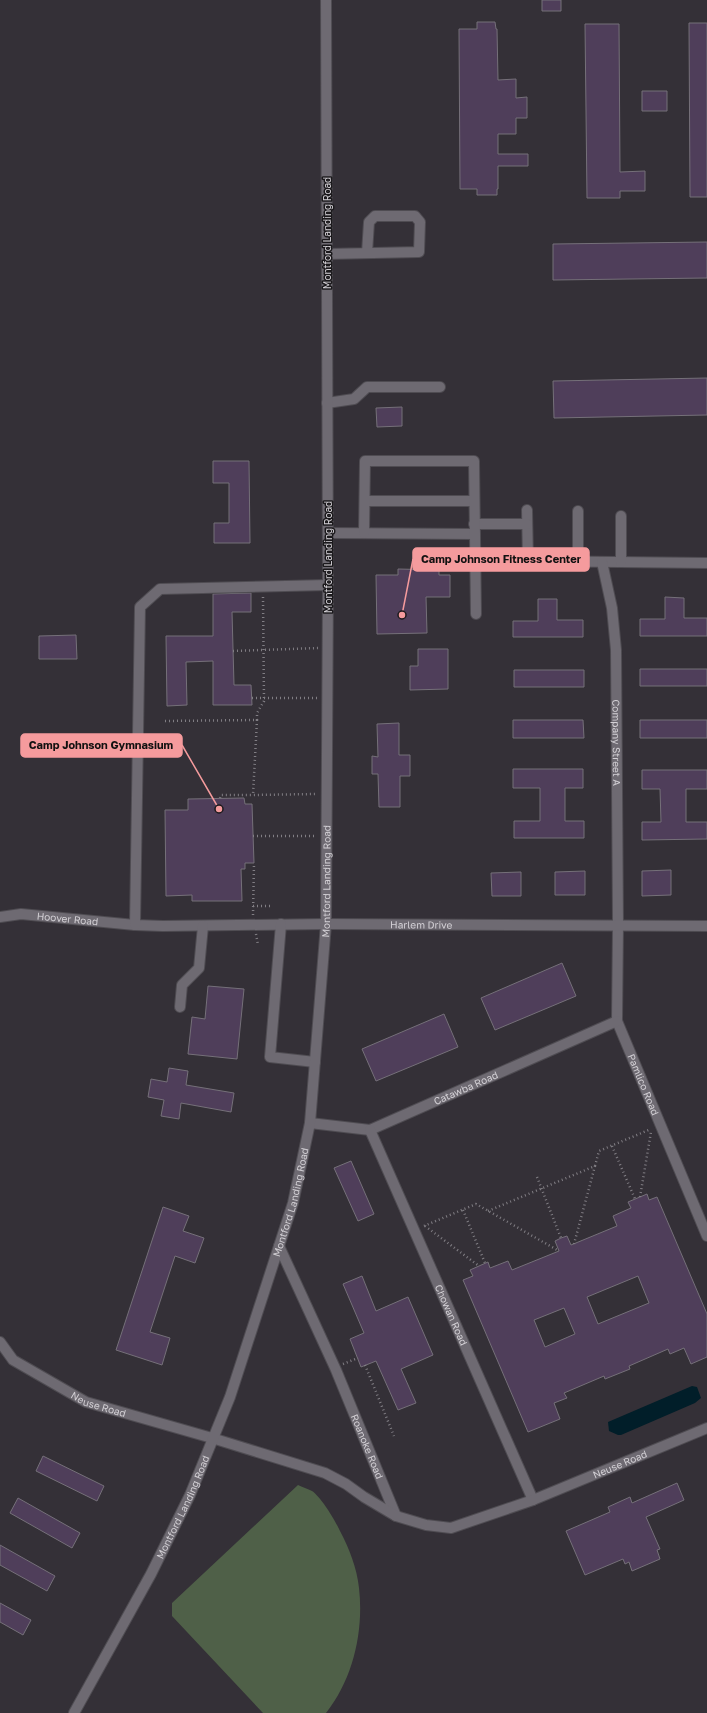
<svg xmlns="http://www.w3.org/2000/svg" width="707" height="1713" font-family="'Golos Text',sans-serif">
  <rect width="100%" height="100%" fill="#343037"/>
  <path fill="#4f6048" d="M298 1485C302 1487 308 1489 312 1491 321 1497 335 1520 340 1531 349 1548 357 1568 359 1588 364 1631 353 1679 326 1713H263L172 1616V1603Z"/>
  <path fill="#011e29" d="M692 1386 697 1387 701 1398 695 1403 621 1435H618L609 1431 608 1422Z"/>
  <path fill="#4f3e5a" stroke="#757079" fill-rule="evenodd" d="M542 0H561V11H542Z
    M477 22H495L496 29H497L498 80 516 79V98L527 97V118H516V134H498V154H528V166H498V189H497V195H477V189H460L459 29H477Z
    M689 23H707V197H690Z
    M585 24H619L620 172 645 171V191H620V198H587Z
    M642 91H667V111H642Z
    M707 242V278L553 280V244Z
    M707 378V415L554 418 553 381Z
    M402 407V426L377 427 376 408Z
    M213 461H249L250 543H214V523H229V483H213Z
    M398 569 439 570V575H450V597H426L427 633 377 634 376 575H398Z
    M251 593V612H232L234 685H251L252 705H213V661L186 662 187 705 167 706 166 636H213V594Z
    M665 597 684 598V618H707V636H640V619H665Z
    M538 599H557V620H583V637H513V621H538Z
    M76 635 77 659H39V636Z
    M418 649H448V689L410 690V666H418Z
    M640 669H707V686H640Z
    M514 670H584V687H514Z
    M513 720H583L584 738H513Z
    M640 720H707V738H640Z
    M399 723V755H410V776H400V807H379L378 774H372V756L378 757 377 724Z
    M513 769H583V788H565V821H584V838H514V821H540V788H513Z
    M642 770H707V789H686V822H707V839L642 840V822H661L660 789H642Z
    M244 798 245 804H252L254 863H245V869H241L242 901H192V895L166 896 165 810H188V799Z
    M671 870V895L642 896V871Z
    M585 871V895H555V872Z
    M521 872V896H492L491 873Z
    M562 963 576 996 495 1030 481 998Z
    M208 986 244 989 237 1059 188 1054 192 1017 205 1019Z
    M444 1014 458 1047 376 1081 362 1049Z
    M169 1068 188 1071 186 1085 234 1093 231 1112 181 1103 179 1119 161 1116 164 1100 148 1097 151 1079 167 1082Z
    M351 1161 374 1214 358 1221 334 1168Z
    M647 1194 649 1200 657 1197 707 1314V1357L691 1364 684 1348 670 1354 668 1349 629 1366 630 1369 605 1379 604 1376 564 1393 567 1398 554 1403 560 1419 528 1432 463 1280 473 1276 470 1270 488 1262 490 1268 508 1261 512 1270 559 1251 555 1241 561 1238 567 1236 571 1245 617 1226 613 1216 631 1208 628 1202ZM638 1276 649 1303 598 1324 587 1297ZM564 1308 575 1334 545 1347 534 1320Z
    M163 1207 189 1216 183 1231 204 1238 195 1263 175 1256 150 1332 170 1338 162 1365 116 1350Z
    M362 1276 376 1311 408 1297 433 1355 401 1369 416 1403 398 1410 376 1361 361 1367 350 1339 364 1333 343 1284Z
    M43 1456 104 1486 97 1501 36 1471Z
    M677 1483 684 1500 646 1517 660 1549 657 1550 660 1559 632 1571 629 1562 625 1564 623 1559 585 1575 566 1531 610 1512 608 1507 630 1497 632 1503Z
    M18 1498 80 1533 72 1548 10 1513Z
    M0 1545 55 1576 47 1591 0 1565Z
    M0 1603 31 1620 23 1635 0 1622Z"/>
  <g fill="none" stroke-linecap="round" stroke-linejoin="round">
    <defs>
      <g id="minor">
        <path d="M327 254 419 252 420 222 415 216H375L369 222 367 253"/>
        <path d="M327 403 354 399 367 387H440"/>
        <path d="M365 501H474"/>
        <path d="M527 510 528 561 707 563"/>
        <path d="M474 524H527"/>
        <path d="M328 533 475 534"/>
        <path d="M364 533 365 461H474L476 614"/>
        <path d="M578 562V511"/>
        <path id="s1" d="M602 562 612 608 616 650 618 925 617 1021 707 1236"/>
        <path d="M621 562V516"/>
        <path id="s2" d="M0 917 21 914 135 925 163 926 326 924 707 926"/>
        <path d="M281 924 270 1057 315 1062"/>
        <path d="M135 925 140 607 160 589 328 585"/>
        <path d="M180 1007 182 985 199 968 203 926"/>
        <path id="s3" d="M310 1123 370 1130 617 1021"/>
        <path id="s4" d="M370 1130 533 1500"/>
        <path id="s5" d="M279 1246 336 1370 396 1516"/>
        <path id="s6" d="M0 1342 13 1360 86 1402 212 1438 325 1473 346 1484 364 1497 396 1516 426 1525 451 1528 533 1500 707 1428"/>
        <path id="s7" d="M74 1713 151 1574 190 1495 230 1397 293 1203 310 1123 326 924 328 585 326 0"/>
      </g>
    </defs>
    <use href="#minor" stroke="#4f4c52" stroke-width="12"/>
    <path stroke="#817e84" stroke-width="2.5" stroke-dasharray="1 3" stroke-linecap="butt" d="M233 651 318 648
      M252 698H317
      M257 720V713L264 701 263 597
      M165 721 257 720 253 795 316 794
      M220 798 221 795H253
      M253 836H316
      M253 906H270
      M253 915 254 863
      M256 934 258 945
      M612 1146 635 1199
      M595 1166 599 1151 651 1129
      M537 1177 561 1238
      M640 1197 651 1132
      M463 1210 485 1263
      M488 1211 595 1166 574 1244
      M424 1226 476 1204 559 1251
      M425 1226 479 1266
      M343 1364 358 1358
      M365 1365 394 1436"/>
    <use href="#minor" stroke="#6e6a72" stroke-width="10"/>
  </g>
  <g text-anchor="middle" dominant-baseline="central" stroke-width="3" stroke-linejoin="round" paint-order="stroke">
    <g font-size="10" fill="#d3d0d5" stroke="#1b191c">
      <text transform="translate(327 233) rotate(-90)">Montford Landing Road</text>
      <text transform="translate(328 557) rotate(-90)">Montford Landing Road</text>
      <text stroke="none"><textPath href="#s1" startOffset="182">Company Street A</textPath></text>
      <text stroke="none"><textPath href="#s7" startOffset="881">Montford Landing Road</textPath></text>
      <text stroke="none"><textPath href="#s2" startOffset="68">Hoover Road</textPath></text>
      <text stroke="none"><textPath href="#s2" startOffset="422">Harlem Drive</textPath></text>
      <text stroke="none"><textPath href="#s1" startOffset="529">Pamlico Road</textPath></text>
      <text stroke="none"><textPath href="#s3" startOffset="165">Catawba Road</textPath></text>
      <text stroke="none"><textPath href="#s7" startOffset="557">Montford Landing Road</textPath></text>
      <text stroke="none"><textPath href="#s4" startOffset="202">Chowan Road</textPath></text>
      <text stroke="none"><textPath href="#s6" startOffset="119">Neuse Road</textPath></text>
      <text stroke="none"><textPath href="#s5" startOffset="219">Roanoke Road</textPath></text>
      <text stroke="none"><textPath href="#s6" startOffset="676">Neuse Road</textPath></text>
      <text stroke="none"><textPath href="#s7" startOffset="233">Montford Landing Road</textPath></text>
    </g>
  </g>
  <path fill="none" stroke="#f59b9d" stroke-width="1.5" d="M402 615L413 559M219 809L182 745"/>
  <g fill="#f59b9d" stroke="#1b191c" stroke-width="1.5">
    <circle cx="402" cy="615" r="4"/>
    <circle cx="219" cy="809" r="4"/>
  </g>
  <g fill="#f59b9d" stroke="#f59b9d" stroke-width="1.5">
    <rect x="413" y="548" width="176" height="23" rx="4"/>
    <rect x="21" y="734" width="161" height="23" rx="4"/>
  </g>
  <g font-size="11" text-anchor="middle" font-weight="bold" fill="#111">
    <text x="501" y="563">Camp Johnson Fitness Center</text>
    <text x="101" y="749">Camp Johnson Gymnasium</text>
  </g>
</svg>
